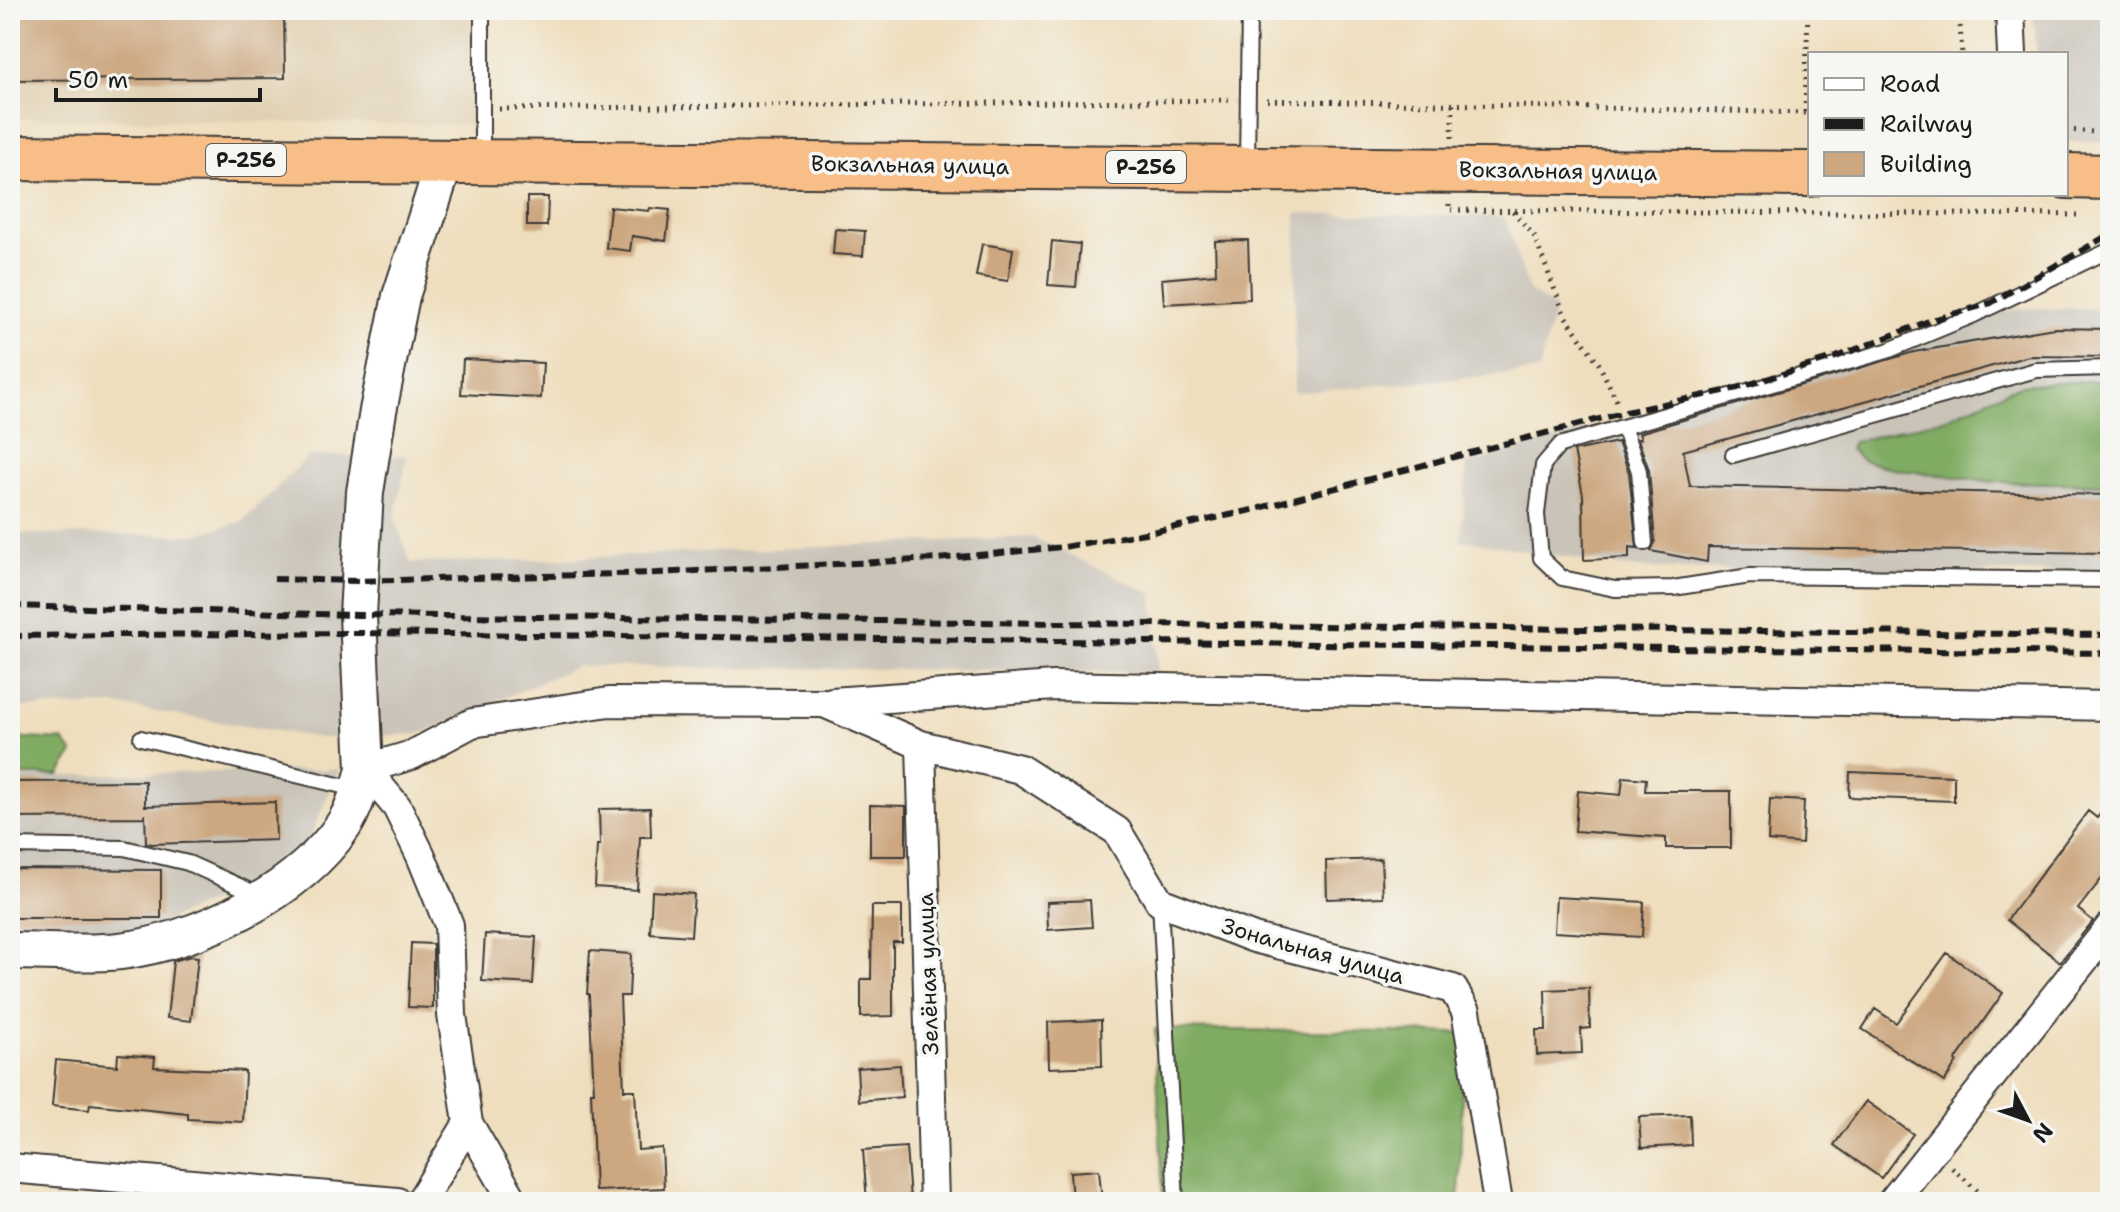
<svg xmlns="http://www.w3.org/2000/svg" width="2120" height="1212" font-family="'Shantell Sans',sans-serif">
  <rect width="100%" height="100%" fill="#f6f6f2"/>
  <filter id="ink" filterUnits="userSpaceOnUse"><feTurbulence type="fractalNoise" baseFrequency=".0125" numOctaves="2"/><feDisplacementMap in="SourceGraphic" scale="16" xChannelSelector="R" yChannelSelector="G"/><feConvolveMatrix kernelMatrix="1 2 1 2 8 2 1 2 1" color-interpolation-filters="sRGB"/></filter>
  <filter id="wash" filterUnits="userSpaceOnUse"><feTurbulence type="fractalNoise" baseFrequency=".006" numOctaves="4" result="noise"/><feDisplacementMap in="SourceGraphic" scale="32" xChannelSelector="R" yChannelSelector="G"/><feGaussianBlur stdDeviation="1.8" result="paint"/><feColorMatrix in="noise" values="0 0 0 0 0 0 0 0 0 0 0 0 0 0 0 0 0 1.4 0 .05"/><feComposite in="paint" operator="in"/></filter>
  <g filter="url(#wash)">
    <rect width="100%" height="100%" fill="#efdebd"/>
    <path fill="#e1d1b4" d="M10 10H477L473 125 10 118Z"/>
    <path fill="#c9c3b8" d="M2033 10H2110V142L2066 141V54H2037Z
      M1296 213 1505 217 1529 291 1555 308 1539 371 1294 393Z
      M2110 308V572L1901 573 1632 568 1461 540 1467 464 2013 309Z
      M309 456H407L395 519 411 563 554 559 1032 537 1153 594 1158 672 578 666 419 734 321 738 114 705 10 708V534L195 535 243 521Z
      M339 769 309 840 272 876 116 942 10 944V777Z"/>
    <path fill="#80ab62" stroke="#4e643f" stroke-width="2" d="M2110 380V484L1994 482 1894 469 1862 460 1850 449 1853 442 1947 418 2020 385Z
      M10 737 63 740 73 753 59 775H10Z
      M1155 1029 1464 1033 1459 1202H1163Z"/>
    <g id="blocks">
      <path fill="#cca780" d="M10 10H284L285 78 10 80Z
        M527 197H548L547 226H527Z
        M610 207 649 211 650 208 670 210 666 241 632 236 630 251 606 248Z
        M835 229 865 231 863 256 833 254Z
        M1248 240 1250 299 1164 304 1162 279 1216 274 1215 241Z
        M1052 241 1080 244 1076 287 1048 285Z
        M982 244 1013 249 1008 281 976 276Z
        M2054 328 2110 329V357L2029 356 1683 451 1690 486 2110 495V553L1708 547 1707 562 1651 551 1655 542 1649 470 1638 439H1641L1639 433 1914 352Z
        M463 359 543 363 541 398 461 394Z
        M1618 442 1629 473 1637 548 1629 547V558L1584 560 1583 495 1574 451Z
        M1850 772 1954 776V801L1849 797Z
        M1623 777 1646 779 1645 791H1731V848H1666V838L1575 831 1578 791 1621 795Z
        M145 781V806L275 802 276 840 152 844 146 843 145 814V817L10 818V782Z
        M1770 799 1804 801 1802 844 1768 841Z
        M2110 801V868L2078 909 2093 921 2060 962 2007 920 2088 811 2097 818Z
        M870 805 906 806V856H870Z
        M650 808 651 837H640L637 890 595 887 597 845H600L599 809Z
        M1381 859 1383 897 1327 899 1326 861Z
        M10 869 161 870V918H10Z
        M652 891 694 894 691 936 650 933Z
        M1556 897 1644 902 1642 937 1554 932Z
        M1090 900 1092 927 1048 930 1047 902Z
        M872 906H902V942H893V1016L861 1017V979H871Z
        M485 934 536 937 533 984 482 981Z
        M411 943 433 944V1008L408 1007Z
        M590 951 631 954 629 996H620L624 1090H635L638 1150 662 1148 664 1188 595 1191 591 1092H594L589 994H587Z
        M1947 953 2003 993 1955 1061 1957 1062 1944 1082 1862 1029 1875 1009 1896 1023Z
        M191 956 198 957 191 1021 167 1018 173 961Z
        M1589 988 1590 1028 1581 1029 1582 1053 1537 1055 1536 1030H1546L1545 990Z
        M1101 1020 1102 1066 1049 1068 1048 1022Z
        M118 1054 155 1057 154 1067 245 1071 243 1122 188 1119V1114L90 1104 89 1110 52 1106 56 1060 117 1066Z
        M900 1065 902 1097 859 1101 857 1068Z
        M1866 1101 1913 1134 1881 1178 1834 1145Z
        M1690 1115 1691 1145 1641 1148 1639 1117Z
        M906 1147 910 1199 867 1202 863 1150Z
        M1099 1170 1102 1202H1072L1070 1172Z"/>
    </g>
  </g>
  <g filter="url(#ink)">
    <use href="#blocks" fill-opacity="0" stroke="#3c3934" stroke-width="2"/>
    <g fill="none" stroke-linecap="round" stroke-linejoin="round">
      <defs>
        <path id="service" d="M482 157V10
          M1247 164 1249 10
          M2110 250 1974 315 1887 351 1560 445 1543 465 1537 514 1541 558 1562 578 1615 589 1673 588 1750 576 2110 580
          M1623 427 1639 471 1645 543
          M1733 455 2036 370 2110 368
          M141 738 359 790
          M10 846 124 848 188 863 261 896
          M1160 902 1176 1202"/>
        <path id="minor" d="M2010 10 2012 54
          M832 702 1054 686 2110 706
          M921 745 934 1202
          M10 1168 397 1202
          M420 1202 468 1123
          M514 1202 468 1123 452 1015 449 925 421 856 397 807 365 769 412 755 472 723 609 702 824 703 921 745 1020 769 1117 831 1160 902 1254 938 1453 989 1466 1011 1498 1202
          M1892 1202 2110 927"/>
        <path id="tertiary" d="M10 951C46 951 84 955 120 951 197 942 298 892 343 826 354 810 360 788 365 769L358 615 365 492 378 411 401 296 445 161"/>
        <path id="trunk" d="M10 158 1810 174
          M2066 176 2110 177"/>
      </defs>
      <use href="#service" stroke="#3c3934" stroke-width="18"/>
      <use href="#minor" stroke="#3c3934" stroke-width="32"/>
      <use href="#tertiary" stroke="#3c3934" stroke-width="40"/>
      <use href="#trunk" stroke="#3c3934" stroke-width="48"/>
      <path stroke="#3c3934" stroke-width="5" stroke-dasharray="2 6" stroke-linecap="butt" d="M1959 10 1962 54
        M1267 100 1810 113
        M499 109 1229 100
        M1805 112 1808 10
        M2066 130 2110 133
        M1452 138 1453 104
        M1449 204V210L2077 215
        M1513 211 1534 236 1565 316 1599 364 1618 403
        M1952 1168 1990 1202"/>
      <use href="#service" stroke="#fff" stroke-width="14"/>
      <use href="#minor" stroke="#fff" stroke-width="28"/>
      <use href="#tertiary" stroke="#fff" stroke-width="36"/>
      <use href="#trunk" stroke="#f7be88" stroke-width="44"/>
      <path stroke="#1c1c1c" stroke-width="6" stroke-dasharray="12 6" stroke-linecap="butt" d="M274 579 358 581 657 573 937 559 1063 547 1157 531 1248 511 1626 412 1738 388 1836 357 1929 321 1991 303 2110 234
        M10 606 358 615 2110 635
        M10 636 358 633 2110 653"/>
    </g>
  </g>
  <g text-anchor="middle" dominant-baseline="central" stroke-width="7" stroke-linejoin="round" paint-order="stroke">
    <g fill="#f6f6f2" stroke="#5d5d5c" stroke-width="2">
      <rect x="206" y="144" width="80" height="32" rx="6"/>
      <rect x="1106" y="151" width="80" height="32" rx="6"/>
    </g>
    <g font-size="20" font-weight="bold" fill="#1c1c1c">
      <text x="246" y="160">Р-256</text>
      <text x="1146" y="167">Р-256</text>
    </g>
    <g font-size="22" fill="#1c1c1c" stroke="#f6f6f2">
      <text transform="translate(910 165) rotate(1)">Вокзальная улица</text>
      <text transform="translate(1558 171) rotate(1)">Вокзальная улица</text>
      <text transform="translate(1313 951) rotate(16)">Зональная улица</text>
      <text transform="translate(928 974) rotate(-92)">Зелёная улица</text>
    </g>
  </g>
  <rect width="2120" height="1212" fill="none" stroke="#f6f6f2" stroke-width="40"/>
  <rect x="1808" y="52" width="260" height="144" fill="#f6f6f2" stroke="#9f9f9c" stroke-width="2"/>
  <rect x="1824" y="78" width="40" height="12" fill="#ffffff" stroke="#9f9f9c" stroke-width="2"/>
  <text x="1880" y="92" font-size="24" fill="#1c1c1c">Road</text>
  <rect x="1824" y="118" width="40" height="12" fill="#1c1c1c" stroke="#9f9f9c" stroke-width="2"/>
  <text x="1880" y="132" font-size="24" fill="#1c1c1c">Railway</text>
  <rect x="1824" y="152" width="40" height="24" fill="#cca780" stroke="#9f9f9c" stroke-width="2"/>
  <text x="1880" y="172" font-size="24" fill="#1c1c1c">Building</text>
  <g transform="translate(2028 1120) rotate(131)" stroke="#f6f6f2" stroke-width="6" paint-order="stroke">
  <path d="M0-6L14 30L0 20L-14 30Z" fill="#1c1c1c"/>
  <text y="-12" font-size="22" font-weight="bold" text-anchor="middle" fill="#1c1c1c">N</text>
  </g>
  <path d="M56 88v12h204v-12" fill="none" stroke="#1c1c1c" stroke-width="4"/>
  <text x="68" y="88" font-size="24" fill="#1c1c1c" stroke="#f6f6f2" stroke-width="6" paint-order="stroke">50 m</text>
</svg>
